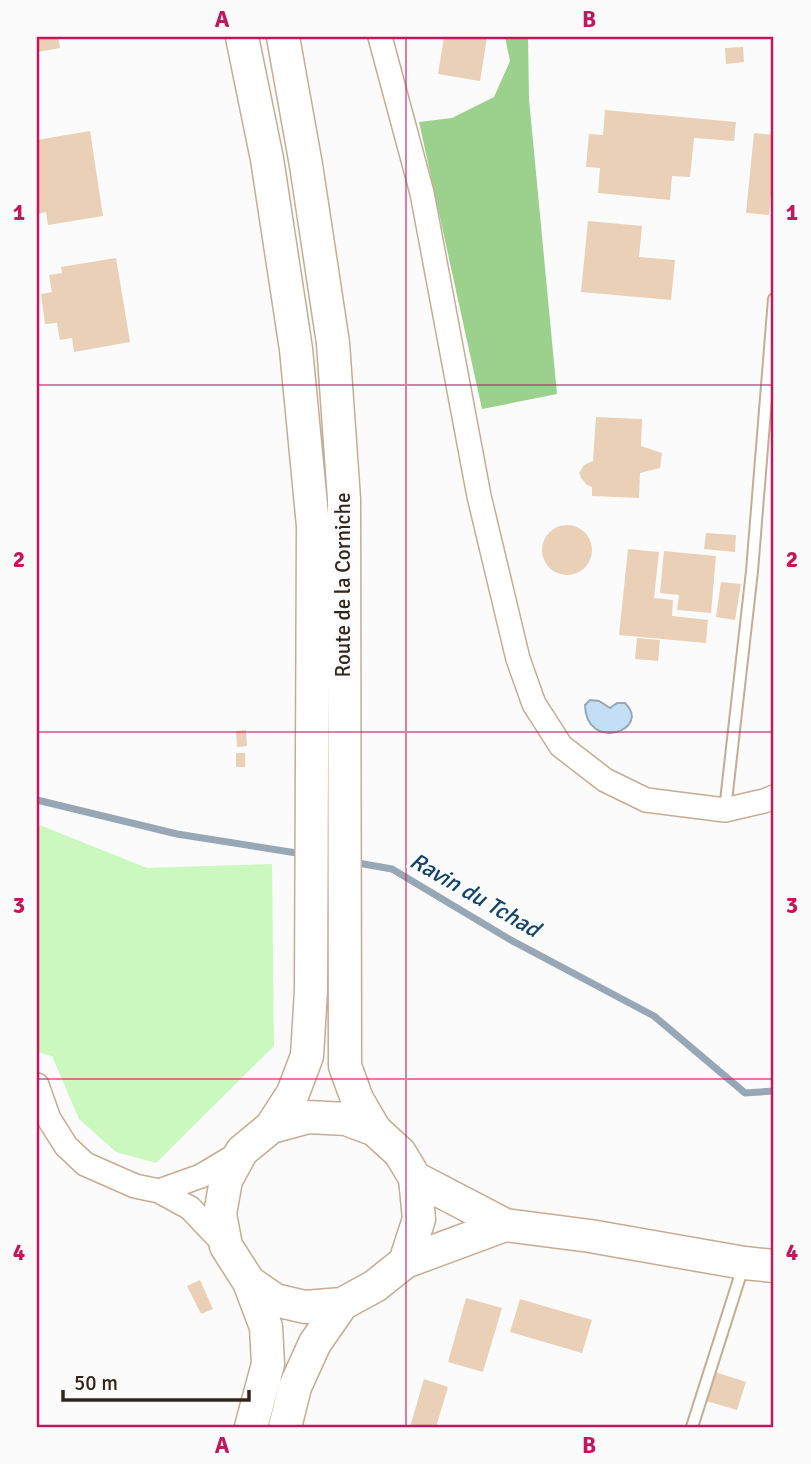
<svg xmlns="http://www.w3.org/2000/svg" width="811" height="1464" font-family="Signika,sans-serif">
  <rect width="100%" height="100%" fill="#fbfbfb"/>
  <path fill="#caf8be" d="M37 824 147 868 272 864 274 1046 156 1163 116 1152 79 1119 52 1056 37 1052Z"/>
  <path fill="#9bd08d" d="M505 37H528L529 99 557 394 482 409 419 122 452 118 494 97 510 61Z"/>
  <path fill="#c4def6" stroke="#98a7b5" stroke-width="2" d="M590 700 599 701 610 708 617 703H625C653 730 586 753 585 705Z"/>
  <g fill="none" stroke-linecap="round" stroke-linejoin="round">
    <path stroke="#98a7b5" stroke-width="7" d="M37 800 177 834 303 854
      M352 862 392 869 509 939 654 1016 745 1093 774 1091"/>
  </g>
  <path fill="#e9d0b6" d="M37 37H58L60 48 37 52Z
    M444 37H487L480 81 438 74Z
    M743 47 744 62 726 64 725 48Z
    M605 110 736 122 734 141 694 138 690 177 672 176 670 200 598 193 600 168 586 167 589 134 603 135Z
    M90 131 103 216 48 225 46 212 37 214V140Z
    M754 133 774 135V160L769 215 746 213Z
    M588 221 642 226 639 257 675 260 671 300 581 292Z
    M116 258 130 342 74 352 72 338 60 340 57 323 45 324 41 294 52 292 49 275 62 273 61 267Z
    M596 417 642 419 641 446 662 453 660 468 640 473 639 498 592 496V487L587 485 581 478 579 473 584 465 593 461Z
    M542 550a25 25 0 1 1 50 0a25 25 0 1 1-50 0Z
    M706 533 736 535 735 552 704 549Z
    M628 549 659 552 654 598 673 600 672 616 708 620 706 643 619 635Z
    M664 551 716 556 711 613 677 610 679 595 660 593Z
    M721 582 741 584 735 620 716 617Z
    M637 638 660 640 658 661 635 659Z
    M246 730 247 746 237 747 236 731Z
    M236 753H245V767H236Z
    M200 1280 213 1309 201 1314 187 1286Z
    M466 1298 502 1308 483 1372 448 1362Z
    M520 1299 592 1320 582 1353 510 1332Z
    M712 1371 746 1382 737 1410 703 1400Z
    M424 1379 448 1387 436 1427H410Z"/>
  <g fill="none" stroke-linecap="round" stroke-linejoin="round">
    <defs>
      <path id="lane" d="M725 810 752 571 774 299
        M692 1427 743 1267"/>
      <path id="street" d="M380 37 422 193 479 496 518 659 534 704 561 746 605 780 646 800 725 810 764 801 774 797
        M37 1085 49 1119 66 1146 85 1164 135 1186 159 1191 190 1208 226 1246
        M159 1191 201 1176 241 1152"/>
      <path id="secondary" d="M242 37 267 159 296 349 313 526 311 990 307 1056 293 1093 271 1127
        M283 37 306 165 333 343 344 499 345 1066 357 1099 375 1130
        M415 1178 505 1225 590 1236 744 1263 774 1266
        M405 1262 505 1225
        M249 1282 275 1300 305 1307 342 1304 375 1286 405 1262 419 1219 415 1178 400 1153 375 1130 346 1119 308 1117 271 1127 242 1151 226 1180 220 1214 226 1246 249 1282 266 1327 268 1364 251 1427
        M285 1427 295 1387 315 1343 342 1304"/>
    </defs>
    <use href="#lane" stroke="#c5ac93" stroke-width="14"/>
    <use href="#street" stroke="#c5ac93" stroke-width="26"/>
    <use href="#secondary" stroke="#c5ac93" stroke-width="35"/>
    <use href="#lane" stroke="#fff" stroke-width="10"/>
    <use href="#street" stroke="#fff" stroke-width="23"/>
    <use href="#secondary" stroke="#fff" stroke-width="32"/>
  </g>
  <path fill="none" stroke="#c2185b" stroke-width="2" stroke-opacity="0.55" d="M406 37V1427M37 385H774M37 732H774M37 1079H774"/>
  <g text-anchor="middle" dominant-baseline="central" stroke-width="7" stroke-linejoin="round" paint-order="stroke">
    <g font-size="21" fill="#30261c" stroke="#fbfbfb">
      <text transform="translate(343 585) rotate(-90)">Route de la Corniche</text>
    </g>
    <g font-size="23" font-style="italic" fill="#114469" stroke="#fbfbfb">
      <text transform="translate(475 895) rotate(30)">Ravin du Tchad</text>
    </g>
  </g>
  <rect width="811" height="1464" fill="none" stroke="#fbfbfb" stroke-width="77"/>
  <path d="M63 1390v10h186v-10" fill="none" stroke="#30261c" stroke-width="3.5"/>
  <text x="74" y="1390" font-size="21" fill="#30261c" stroke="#fbfbfb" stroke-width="5" paint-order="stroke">50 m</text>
  <rect x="38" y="38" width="734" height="1388" fill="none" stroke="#c2185b" stroke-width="2.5"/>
  <g font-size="23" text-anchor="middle" font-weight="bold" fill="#c2185b">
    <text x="222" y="27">A</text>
    <text x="589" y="27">B</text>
    <text x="19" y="220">1</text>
    <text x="792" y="220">1</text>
    <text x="19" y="567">2</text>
    <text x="792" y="567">2</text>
    <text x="19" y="913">3</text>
    <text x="792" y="913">3</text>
    <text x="19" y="1260">4</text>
    <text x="792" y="1260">4</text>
    <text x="222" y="1453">A</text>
    <text x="589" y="1453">B</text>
  </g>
</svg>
